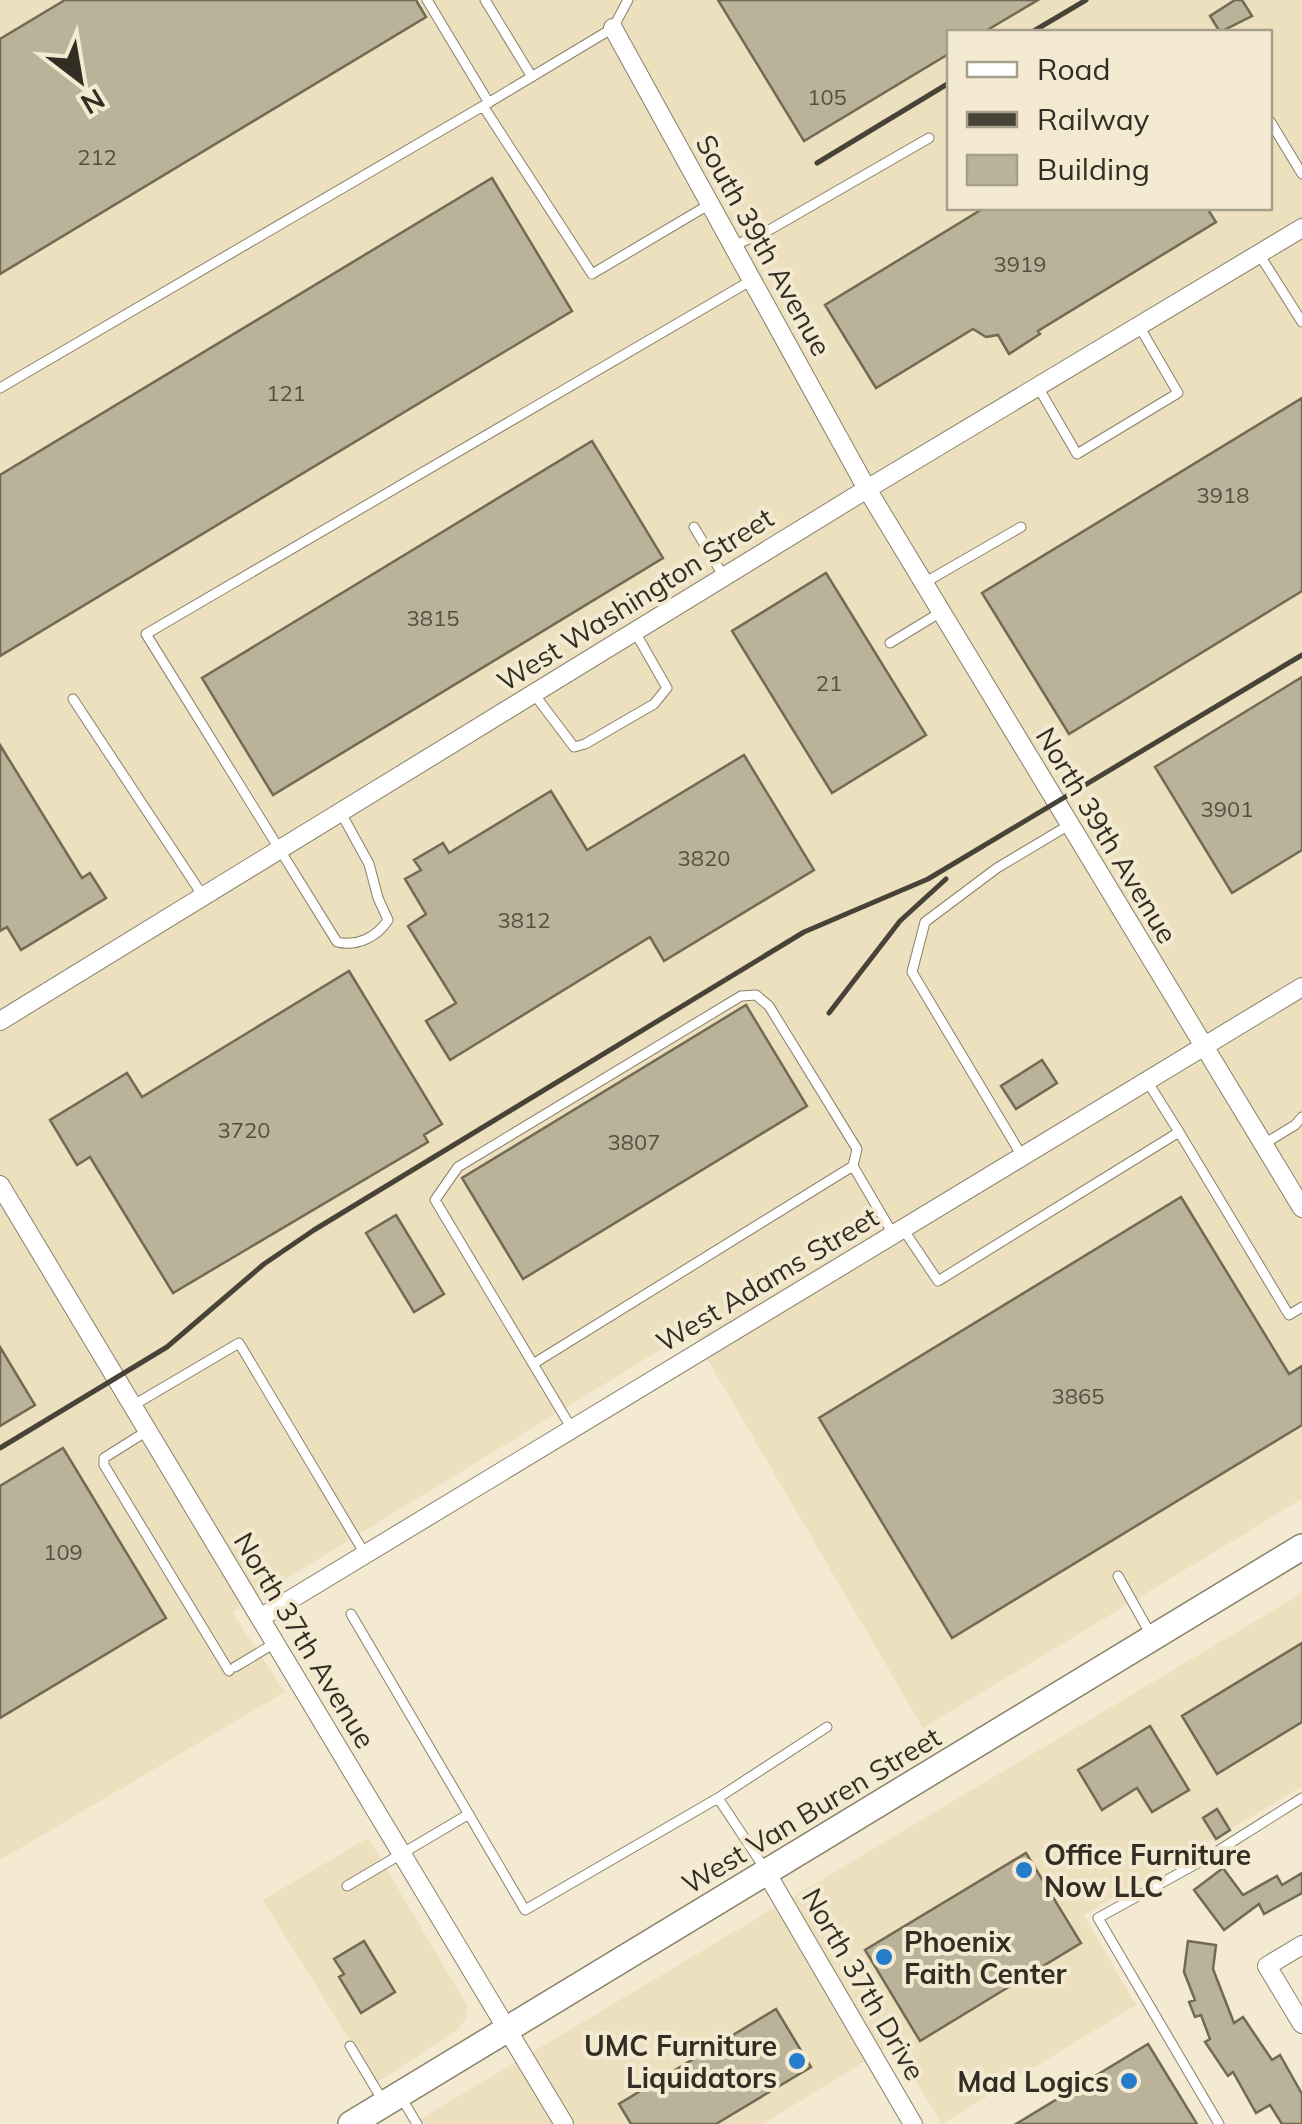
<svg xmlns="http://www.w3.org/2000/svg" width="1302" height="2124" font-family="Mulish,sans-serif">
  <rect width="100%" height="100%" fill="#f3ead1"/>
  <path fill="#ece0bf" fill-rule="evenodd" d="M0 0H1302V1499L923 1728 691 1331 232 1612 285 1692 0 1860ZM949 32H1270V208H949Z
    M1302 1593V1787L1084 1915 1136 2005 942 2124 893 2044 763 2124H412Z
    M368 1838 467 2005V2018L456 2031 376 2083 263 1900Z"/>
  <path fill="#bbb29a" stroke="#726a53" stroke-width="2.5" d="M65 0H416L426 17 0 274V39Z
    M718 0H1038L984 32H950V53L804 141Z
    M1235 0H1242L1252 16 1220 32 1210 16Z
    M492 178 572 311 0 656V475Z
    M984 208H1207L1216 222 1038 331 1040 334 1009 354 998 335 986 337 973 329 876 388 825 305Z
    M1302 398V591L1069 734 982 593Z
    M592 441 663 558 273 795 202 678Z
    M826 573 926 735 832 793 732 631Z
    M1302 677V850L1232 893 1155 767Z
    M0 745 82 878 90 873 106 898 21 950 7 927 0 931Z
    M744 755 814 870 664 961 650 937 450 1060 426 1021 456 1003 408 926 426 914 405 879 421 870 414 860 443 843 449 853 551 791 587 850Z
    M349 971 442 1124 424 1135 428 1142 173 1293 90 1157 77 1165 50 1120 127 1073 142 1097Z
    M746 1005 807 1106 523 1279 462 1178Z
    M1042 1060 1057 1083 1016 1109 1001 1086Z
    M1181 1197 1289 1374 1302 1366V1425L952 1638 819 1418Z
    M396 1215 444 1294 414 1312 366 1233Z
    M0 1347 35 1405 0 1426Z
    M63 1448 166 1618 0 1718V1486Z
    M1302 1643V1722L1217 1774 1182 1716Z
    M1150 1726 1189 1790 1152 1812 1137 1788 1102 1810 1078 1770Z
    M1217 1809 1230 1830 1216 1839 1203 1818Z
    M1026 1853 1081 1943 920 2041 865 1950Z
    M1223 1868 1243 1895 1277 1876 1282 1885 1302 1873V1893L1264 1914 1259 1904 1224 1930 1194 1890Z
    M364 1941 395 1992 361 2013 339 1977 344 1974 334 1959Z
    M1188 1941 1216 1945 1213 1969 1234 2023 1243 2017 1272 2060 1280 2055 1302 2094V2124H1282L1270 2105 1256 2113 1233 2072 1228 2076 1205 2042 1210 2039 1201 2015 1195 2017 1189 2002 1195 2000 1184 1972Z
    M776 2009 811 2067 716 2124H631L619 2104Z
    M1148 2044 1197 2124H1016Z"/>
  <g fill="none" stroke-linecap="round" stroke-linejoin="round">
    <defs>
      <path id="service" d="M427 0 489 103
        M485 0 532 77
        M483 106 613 28 628 0
        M1270 121 1302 174
        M733 246 771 229 929 138
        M1259 254 1302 322
        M1038 387 1077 454 1178 393 1139 326
        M0 388 483 106 592 274 710 204
        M694 527 724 577
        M924 583 1021 527
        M890 643 941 612
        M534 694 574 747 585 744 654 704 667 688 635 632
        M73 699 203 896
        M341 813 369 864 378 898 388 920C377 937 357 947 337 942L146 634 752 280
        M1179 1132 1289 1315 1302 1307
        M1264 1144 1295 1125 1302 1117
        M1022 1156 912 972 925 922 997 868 1069 825
        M903 1229 938 1281 1179 1132 1147 1081
        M533 1364 853 1166
        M132 1406 239 1343 365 1554
        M572 1429 435 1200 458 1167 741 996 756 995 769 1006 857 1149 853 1166 893 1234
        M147 1431 104 1458V1465L229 1671
        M1118 1576 1151 1635
        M351 1614 525 1910 718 1798 765 1869
        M235 1667 275 1643
        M718 1798 827 1727
        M347 1886 469 1814
        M350 2046 383 2101
        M401 2097 417 2124
        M1219 2124 1098 1918 1205 1859 1302 1798"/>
      <path id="minor" d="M613 28 867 489 1302 1208
        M0 1021 867 489 1302 228
        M0 1185 564 2124
        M260 1618 1302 987
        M766 1872 913 2124
        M1302 1945 1267 1966 1302 2024"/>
      <path id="primary" d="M351 2124 1302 1547"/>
    </defs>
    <use href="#service" stroke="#888069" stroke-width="11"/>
    <use href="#minor" stroke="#888069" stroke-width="20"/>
    <use href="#primary" stroke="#888069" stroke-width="28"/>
    <use href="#service" stroke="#fff" stroke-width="9"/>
    <use href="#minor" stroke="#fff" stroke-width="18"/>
    <use href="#primary" stroke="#fff" stroke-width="25"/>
    <path stroke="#484338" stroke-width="5" d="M1032 32 1086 0
      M817 163 949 83
      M829 1013 900 921 946 879
      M0 1448 167 1347 264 1264 314 1230 804 932 928 879 1302 655"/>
  </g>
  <g fill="#257cca" stroke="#f3ead1" stroke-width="4">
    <circle cx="1024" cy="1870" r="10"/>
    <circle cx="884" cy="1957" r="10"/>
    <circle cx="797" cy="2061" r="10"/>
    <circle cx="1129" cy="2081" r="10"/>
  </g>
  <g text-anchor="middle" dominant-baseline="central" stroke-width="8" stroke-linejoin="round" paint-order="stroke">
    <g font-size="22" fill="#544f42">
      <text x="827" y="97">105</text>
      <text x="97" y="157">212</text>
      <text x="1020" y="264">3919</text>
      <text x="286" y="393">121</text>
      <text x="1223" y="495">3918</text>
      <text x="433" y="618">3815</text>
      <text x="829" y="683">21</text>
      <text x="1227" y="809">3901</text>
      <text x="704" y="858">3820</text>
      <text x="524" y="920">3812</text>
      <text x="244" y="1130">3720</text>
      <text x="634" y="1142">3807</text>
      <text x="1078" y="1396">3865</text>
      <text x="63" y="1552">109</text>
    </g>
    <g font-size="28" fill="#322e24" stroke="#f3ead1">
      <text transform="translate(764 245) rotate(61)">South 39th Avenue</text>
      <text transform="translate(635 599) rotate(-32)">West Washington Street</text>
      <text transform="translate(1107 835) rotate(59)">North 39th Avenue</text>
      <text transform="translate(767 1279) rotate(-31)">West Adams Street</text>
      <text transform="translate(305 1640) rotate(59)">North 37th Avenue</text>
      <text transform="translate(811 1810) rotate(-31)">West Van Buren Street</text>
      <text transform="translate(864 1984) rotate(60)">North 37th Drive</text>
    </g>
    <g font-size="28" font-weight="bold" fill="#322e24" stroke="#f3ead1" text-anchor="start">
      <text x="1044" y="1854">Office Furniture<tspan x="1044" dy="32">Now LLC</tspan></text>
      <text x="904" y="1941">Phoenix<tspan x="904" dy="32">Faith Center</tspan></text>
      <text x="777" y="2045" text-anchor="end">UMC Furniture<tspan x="777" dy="32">Liquidators</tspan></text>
      <text x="1109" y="2081" text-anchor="end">Mad Logics</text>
    </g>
  </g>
  <rect x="947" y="30" width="325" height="180" fill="#f3ead1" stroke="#a69f8c" stroke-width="2.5"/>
  <rect x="967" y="62" width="50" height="15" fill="#ffffff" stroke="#a69f8c" stroke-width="2.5"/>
  <text x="1037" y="80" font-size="30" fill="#322e24">Road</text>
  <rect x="967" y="112" width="50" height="15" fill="#484338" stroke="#a69f8c" stroke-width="2.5"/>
  <text x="1037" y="130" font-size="30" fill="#322e24">Railway</text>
  <rect x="967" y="155" width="50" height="30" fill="#bbb29a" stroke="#a69f8c" stroke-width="2.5"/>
  <text x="1037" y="180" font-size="30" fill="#322e24">Building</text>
  <g transform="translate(80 80) rotate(149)" stroke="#f3ead1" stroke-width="8" paint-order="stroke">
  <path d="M0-8L18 38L0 25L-18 38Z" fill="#322e24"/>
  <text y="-15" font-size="28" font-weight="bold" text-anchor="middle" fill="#322e24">N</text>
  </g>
</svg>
